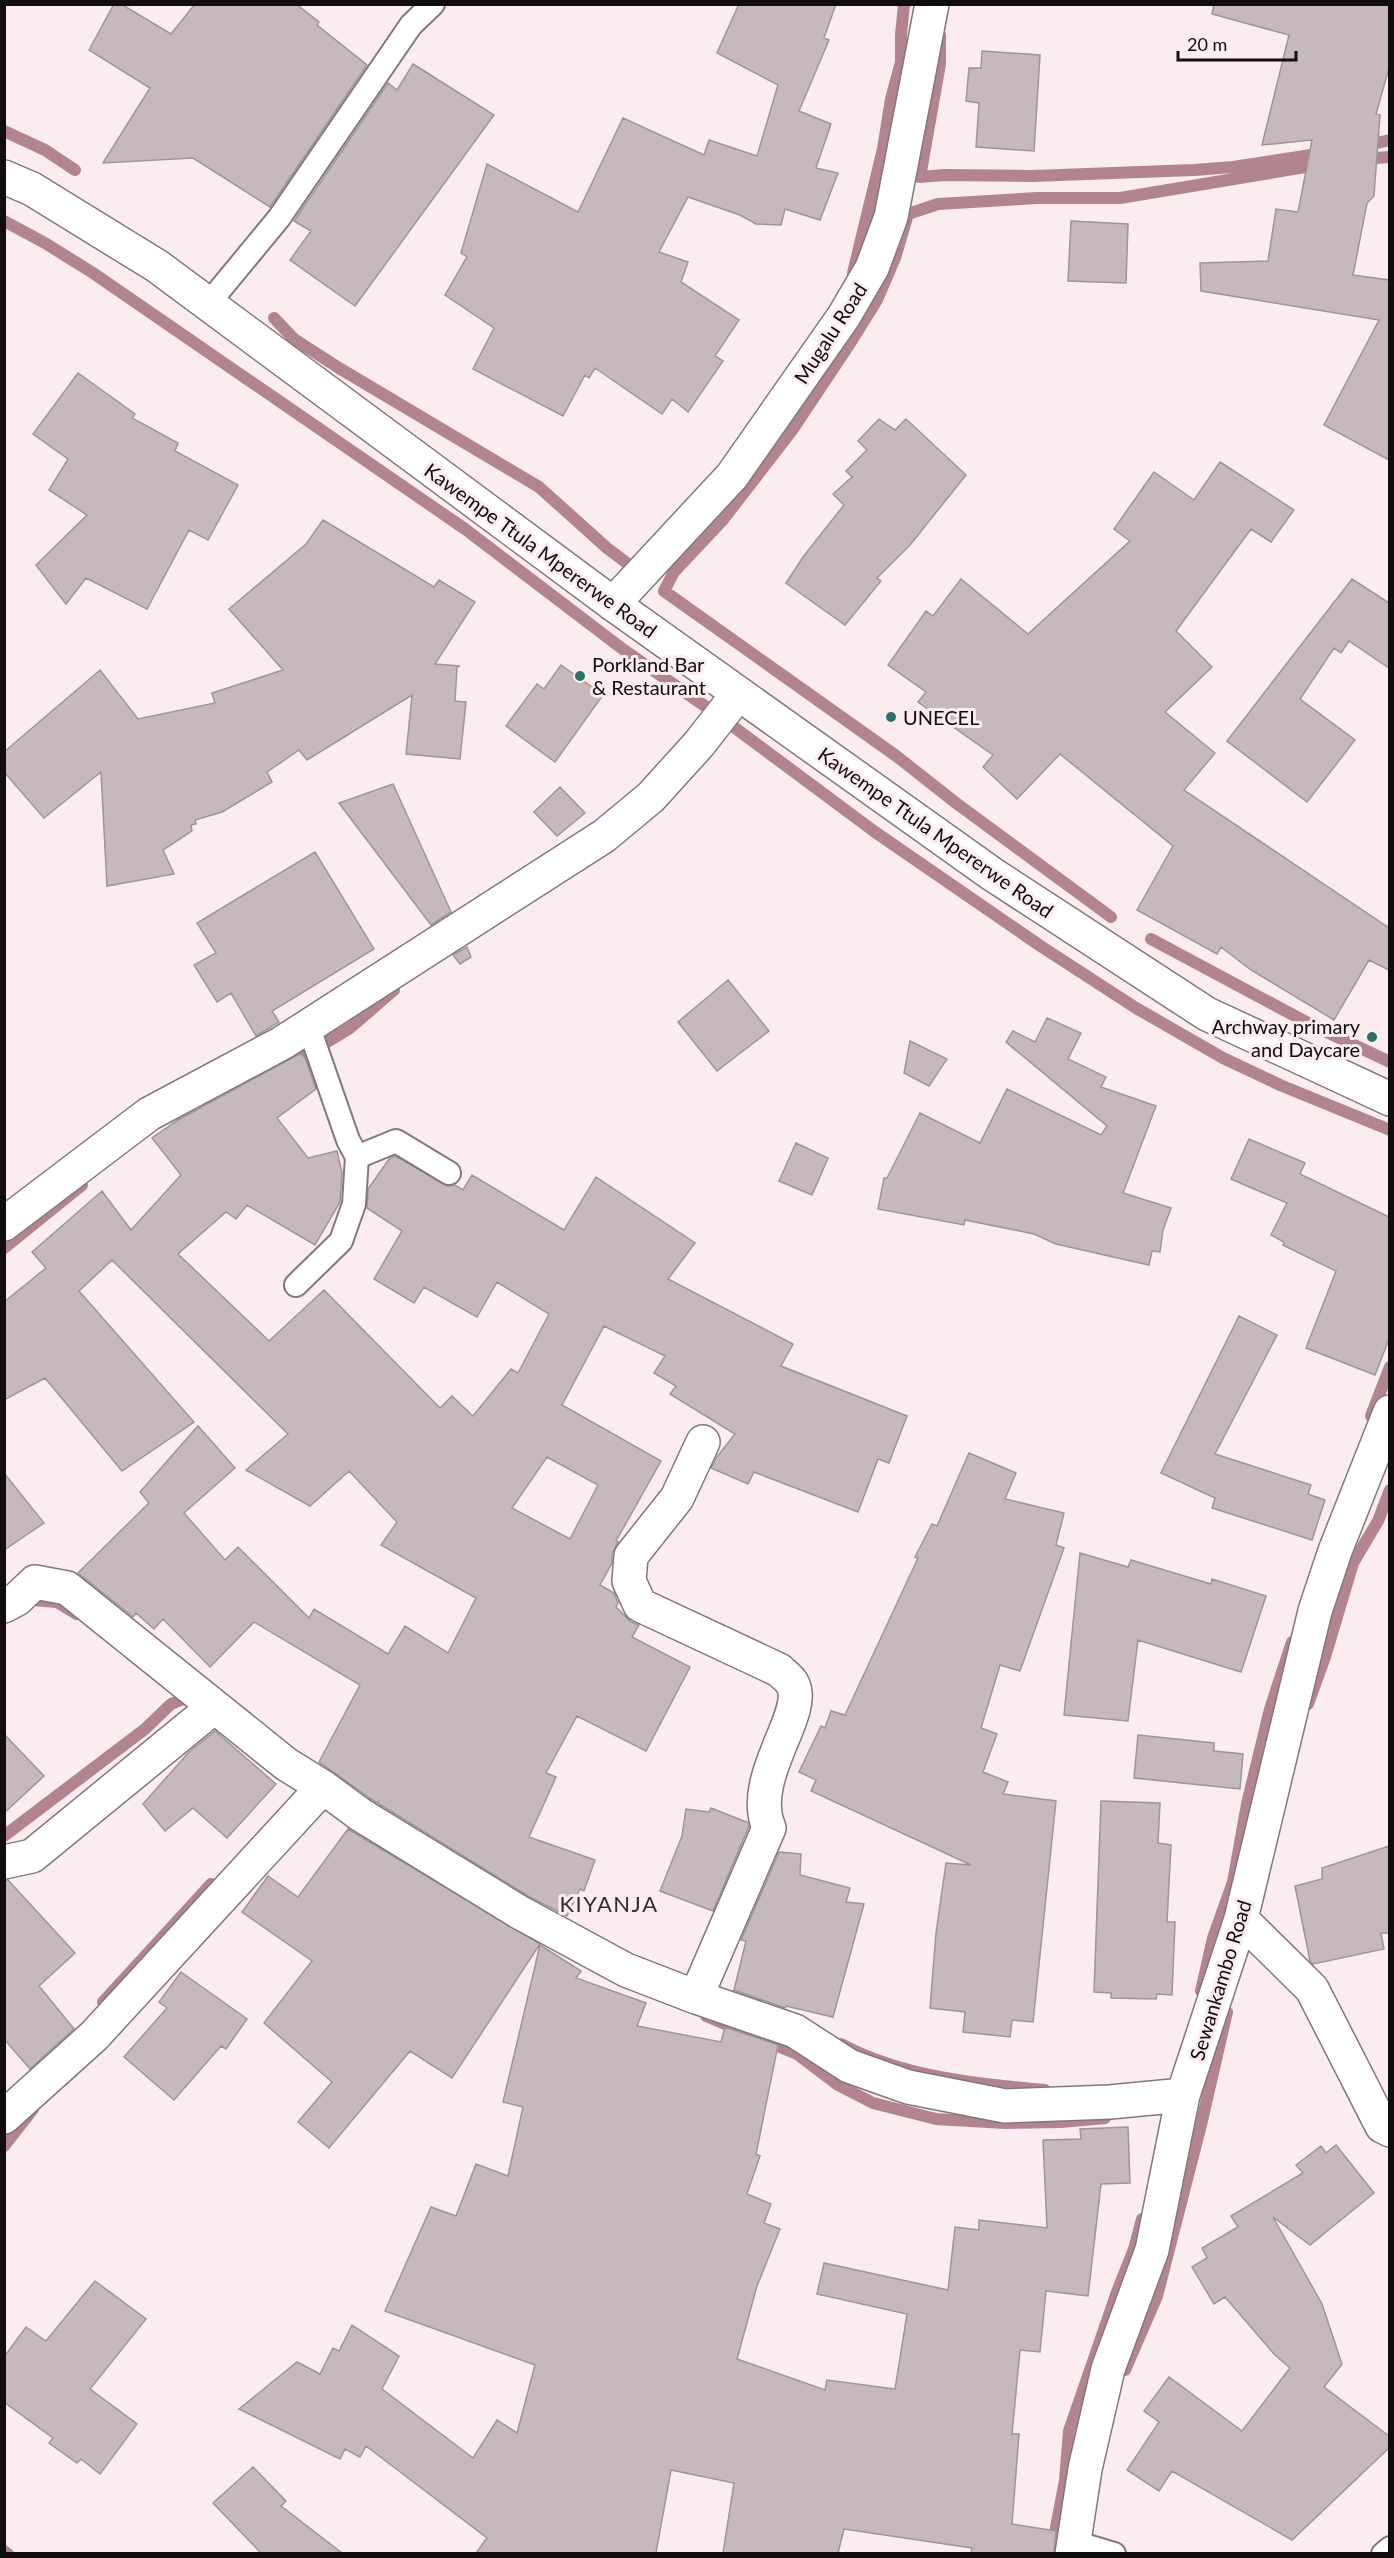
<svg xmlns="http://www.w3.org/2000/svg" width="1394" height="2558" font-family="Lato,sans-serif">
  <rect width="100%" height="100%" fill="#faecef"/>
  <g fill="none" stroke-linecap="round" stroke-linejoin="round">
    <path stroke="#b18490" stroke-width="12" d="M940 35V64L920 177 944 175 1033 176 1194 170 1233 167 1324 153
      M4 131 45 150 75 170
      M1364 146 1390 140
      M1361 159 1390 157
      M4 221 45 243 93 273 465 529 624 650 715 713 875 832 1042 947 1136 1008 1223 1058 1280 1085 1390 1130
      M853 273 883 149 891 99 901 62V35L904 4
      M274 318 294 339 339 368 539 487 607 548 636 570 640 567
      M1111 917 956 803 895 755 664 591 674 572 722 521 793 429 847 348 877 300 895 258 908 214 938 204 1037 198H1120L1323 164
      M1151 939 1310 1024 1390 1062
      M282 1058 317 1048 350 1028 394 990
      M4 1248 82 1185
      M1371 1416 1390 1367
      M25 1606 32 1600 57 1602 77 1614
      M1308 1704 1325 1657 1353 1563 1378 1521 1390 1490
      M4 1836 145 1729 171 1704 189 1697
      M1201 1991 1213 1938 1233 1882 1247 1804 1270 1709 1292 1642
      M103 2002 211 1884
      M706 2016 797 2054 838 2085 873 2103 936 2119 1005 2123 1061 2122 1105 2118
      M841 2044C902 2077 978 2084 1045 2090
      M4 2146 33 2109
      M1125 2370 1157 2296 1201 2125 1227 2012
      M4 2551 8 2554
      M1051 2554 1065 2480 1069 2431 1117 2292 1134 2249 1142 2219"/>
  </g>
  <path fill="#c6b9bc" stroke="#a19497" stroke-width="1.5" fill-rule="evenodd" d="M114 4H121L171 34 195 4H296L319 22 317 25 367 65 270 207 193 158 103 163 150 88 89 50Z
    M739 4H836L824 38 829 40 799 111 831 124 816 168 838 173 820 220 785 209 781 225 756 224 740 215 688 197 659 252 688 262 681 282 739 320 715 356 723 361 688 412 672 399 662 414 595 368 589 378 585 375 563 416 473 369 494 328 445 295 467 257 461 253 487 164 578 212 623 118 704 155 709 140 757 156 778 85 717 53Z
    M1214 4H1389V68L1376 114 1380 115 1374 196 1367 203 1353 275 1389 280V460L1324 425 1379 320 1201 291 1200 263 1268 261 1276 209 1298 212 1312 140 1262 145 1289 35 1212 14Z
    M982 51 1040 55 1034 151 976 147 979 103 966 101 969 68H981Z
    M413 64 494 115 355 306 290 260 311 231 294 221 388 83 397 90Z
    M1071 221 1128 224 1126 283 1068 281Z
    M78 373 135 414 132 418 178 443 175 451 238 485 208 540 189 530 147 609 86 578 66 604 36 565 87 515 49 490 68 459 33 434Z
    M879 419 895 430 906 419 966 475 910 545 877 578 881 581 845 625 786 583 803 557 844 505 833 494 852 477 846 471 867 450 858 441Z
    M1220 462 1294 510 1271 542 1251 529 1176 631 1212 667 1165 712 1215 753 1184 790 1389 928V970L1369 960 1334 1020 1251 970 1221 947 1217 954 1137 910 1173 846 1060 754 1017 799 983 767 993 755 918 702 926 692 888 665 926 611 933 616 961 579 1028 634 1130 541 1114 529 1154 472 1194 500Z
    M323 520 434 587 439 580 475 602 435 664 460 666 457 667 455 701 466 702 460 759 406 754 412 695 307 760 299 750 267 772 272 782 222 812 195 820 196 824 191 825 192 831 163 850 174 874 107 886 101 772 44 818 4 772V752L100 670 138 719 215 703 212 693 283 670 229 609 306 544Z
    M1352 579 1389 603V668L1349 641 1341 653 1334 648 1300 699 1355 740 1307 802 1227 741Z
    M561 665 603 695 555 762 506 726 537 684 544 689Z
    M393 784 451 912 431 925 339 803Z
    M560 787 585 813 557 836 534 812Z
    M315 852 374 949 272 1011 279 1022 256 1036 231 993 217 1002 194 965 216 953 197 923Z
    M467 947 471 957 460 964 453 955Z
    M728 980 769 1031 717 1071 678 1022Z
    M1047 1018 1081 1033 1068 1059 1106 1077 1101 1087 1156 1106 1123 1193 1171 1208 1163 1230 1160 1252 1152 1251 1149 1265 1056 1244 1034 1234 965 1220 964 1225 878 1209 884 1178H887L920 1113 980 1143 1007 1089 1101 1135 1107 1126 1006 1042 1013 1031 1035 1042Z
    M910 1041 947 1059 929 1086 904 1073Z
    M301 1053 306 1060 316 1089 277 1118 308 1158 337 1151 342 1173 340 1202 315 1245 247 1205 236 1219 226 1212 178 1254 269 1341 324 1290 440 1408 452 1396 473 1416 511 1369 518 1373 549 1314 497 1282 477 1317 424 1287 414 1303 374 1279 402 1231 367 1208 368 1189 389 1159 395 1156 448 1186 455 1185 463 1190 472 1175 564 1230 596 1177 695 1243 668 1279 793 1344 781 1366 907 1416 889 1463 878 1459 858 1512 754 1472 748 1484 711 1468 717 1457 735 1434 670 1394 676 1386 654 1373 665 1356 604 1326 562 1405 661 1461 616 1541 618 1542 612 1554V1563L600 1585 614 1593 618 1603 616 1607 631 1622 639 1625 632 1637 690 1667 646 1751 577 1716 546 1773 556 1777 529 1837 595 1860 584 1891 580 1889 567 1916 528 1896 371 1799 319 1762 360 1685 254 1622 210 1667 163 1619 154 1629 136 1613 133 1617 78 1573 149 1503 140 1492 198 1426 235 1468 184 1513 225 1560 238 1547 309 1618 314 1609 388 1654 405 1626 448 1653 476 1598 381 1545 397 1522 349 1471 310 1506 246 1470 288 1434 112 1260 79 1291 194 1422 122 1471 45 1378 4 1400V1302L46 1268 32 1252 102 1191 131 1230 181 1175 152 1138 178 1120ZM547 1457 598 1485 570 1539 512 1508Z
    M1249 1139 1305 1163 1300 1174 1389 1217V1339L1375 1375 1306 1348 1336 1271 1283 1245 1284 1242 1271 1235 1287 1203 1231 1179Z
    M796 1143 828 1158 812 1195 779 1181Z
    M1239 1316 1277 1335 1215 1454 1311 1485 1308 1494 1325 1500 1312 1540 1212 1508 1215 1498 1161 1473Z
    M969 1453 1016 1473 1005 1499 1064 1513 1056 1545 1064 1548 1020 1671 1000 1665 981 1728 997 1734 983 1772 1008 1782 1003 1794 1056 1801 1033 2022 1012 2020 1010 2037 963 2032 965 2012 930 2008 936 1933 946 1863 971 1865 811 1791 816 1780 799 1772 821 1726 825 1728 831 1711 845 1715 918 1558 915 1557 932 1524 937 1526Z
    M4 1473 44 1523 4 1550Z
    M1080 1553 1128 1567 1131 1560 1211 1584 1212 1579 1266 1596 1241 1672 1138 1640 1128 1721 1064 1715Z
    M215 1731 276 1784 227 1838 193 1808 165 1831 143 1804 189 1752Z
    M4 1734 44 1776 4 1813Z
    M1138 1735 1214 1743V1751L1243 1754 1240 1789 1134 1778Z
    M1101 1801 1160 1803 1158 1843 1171 1845 1167 1922H1175L1172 1995 1157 1994 1156 1999 1111 1998V1993L1094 1992Z
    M711 1808 749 1823V1826L713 1911 660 1891 682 1836 686 1809 709 1812Z
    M348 1829 540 1944 452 2078 410 2051 329 2148 298 2122 332 2082 264 2023 312 1961 242 1912 268 1876 298 1897Z
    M1389 1846V1933H1381L1384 1949 1313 1964 1310 1961 1295 1886 1322 1879V1868Z
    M779 1852 801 1854 800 1875 850 1888 846 1902 864 1904 833 2017 786 2006 785 2008 734 1990 746 1941 741 1940Z
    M4 1880H8L75 1953 39 1986 74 2029 30 2069 4 2039Z
    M540 1945 581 1971 576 1978 646 2003 637 2026 721 2042 725 2027 778 2045 756 2154 760 2156 747 2194 771 2204 764 2223 780 2229 757 2286 737 2359 825 2390 827 2380 895 2389 907 2314 817 2294 824 2263 948 2290 955 2227 979 2230V2220L1047 2228 1043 2140 1081 2139 1080 2129 1128 2127 1130 2183 1101 2184 1088 2296 1046 2291 1040 2352 1020 2350 1012 2434H1019L1012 2524 1056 2531 1054 2553H971L972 2548 844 2529 838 2553H723L734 2483 671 2470 656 2553H476L487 2538 366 2446 360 2457 345 2449 340 2459 239 2409 297 2362 320 2374 333 2348 339 2351 352 2325 399 2356 382 2389 473 2458 497 2420 517 2433 535 2365 385 2311 431 2207 456 2216 476 2164 508 2176 523 2107 503 2102Z
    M181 1972 247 2019 226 2049 221 2046 174 2100 124 2057 167 2008 159 2002Z
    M1336 2145 1374 2193 1310 2245 1273 2217 1322 2304 1342 2364 1324 2387 1389 2436V2448L1292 2540 1172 2471 1159 2491 1127 2470 1159 2422 1144 2411 1169 2377 1242 2431 1290 2368 1274 2354 1225 2297 1214 2304 1192 2267 1207 2258 1202 2248 1238 2227 1231 2216 1303 2173 1296 2165 1321 2146 1326 2153Z
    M95 2281 146 2319 90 2389 137 2424 100 2474 81 2459 77 2463 49 2443 53 2438 4 2402V2357L26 2327 46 2341Z
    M253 2467 286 2501 281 2506 342 2553H261L213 2503Z"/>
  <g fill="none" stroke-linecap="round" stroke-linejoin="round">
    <defs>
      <path id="lane" d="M208 304 279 218 411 25 433 4
        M357 1157 396 1141 449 1173
        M296 1285 341 1241 354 1204 357 1157 348 1140 308 1025
        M1074 2542 1114 2554
        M1383 2554 1390 2548"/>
      <path id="street" d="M613 604 732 476 844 316 872 268 891 217 932 4
        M4 1224 149 1114 282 1043 604 836 651 797 699 744 738 694
        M4 1606 17 1599 35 1582 67 1588 286 1764 323 1787 361 1815 519 1912 626 1970 696 1997 795 2031 849 2066 908 2087 1005 2106 1110 2102 1183 2095
        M4 1862 32 1856 214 1707
        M1241 1919 1312 1989 1382 2126 1390 2130
        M696 1997 769 1828C747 1777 810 1712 792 1683 789 1678 783 1674 779 1670L640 1605 629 1581 631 1556 677 1498 703 1442
        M4 2117 94 2036 323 1787
        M1072 2554 1085 2469 1108 2369 1152 2250 1183 2095 1241 1919 1315 1611 1335 1551 1390 1412"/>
      <path id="secondary" d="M4 177 32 189 157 266 613 604 992 874 1207 1014 1390 1099"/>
    </defs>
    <use href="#lane" stroke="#83777a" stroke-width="26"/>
    <use href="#street" stroke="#83777a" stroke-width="36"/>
    <use href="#secondary" stroke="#83777a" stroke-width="36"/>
    <use href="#lane" stroke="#fff" stroke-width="22"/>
    <use href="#street" stroke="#fff" stroke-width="33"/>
    <use href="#secondary" stroke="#fff" stroke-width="33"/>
  </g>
  <g fill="#2b7165" stroke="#faecef" stroke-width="2">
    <circle cx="580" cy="676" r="6"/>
    <circle cx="891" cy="717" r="6"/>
    <circle cx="1372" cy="1037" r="6"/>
  </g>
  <g text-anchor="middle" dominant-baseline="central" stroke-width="6" stroke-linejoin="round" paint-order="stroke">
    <g font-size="20" fill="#110d0e" stroke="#faecef">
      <text transform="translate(830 333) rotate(-57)">Mugalu Road</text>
      <text transform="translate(541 550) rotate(36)">Kawempe Ttula Mpererwe Road</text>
      <text transform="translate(936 832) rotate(35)">Kawempe Ttula Mpererwe Road</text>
      <text transform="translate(1220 1980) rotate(-73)">Sewankambo Road</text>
    </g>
    <g font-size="20" fill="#110d0e" stroke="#faecef" text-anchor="start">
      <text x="592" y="664">Porkland Bar<tspan x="592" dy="23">&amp; Restaurant</tspan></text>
      <text x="903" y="717">UNECEL</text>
      <text x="1360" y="1026" text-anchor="end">Archway primary<tspan x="1360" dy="23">and Daycare</tspan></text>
    </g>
    <g font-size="22" letter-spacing="1.5" fill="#362c2e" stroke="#faecef">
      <text x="609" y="1903">KIYANJA</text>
    </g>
  </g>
  <rect width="1394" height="2558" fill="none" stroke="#110d0e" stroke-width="12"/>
  <path d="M1178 51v9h118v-9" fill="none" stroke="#110d0e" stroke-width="3"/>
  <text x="1187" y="51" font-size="18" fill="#110d0e" stroke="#faecef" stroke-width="4.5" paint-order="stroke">20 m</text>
</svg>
